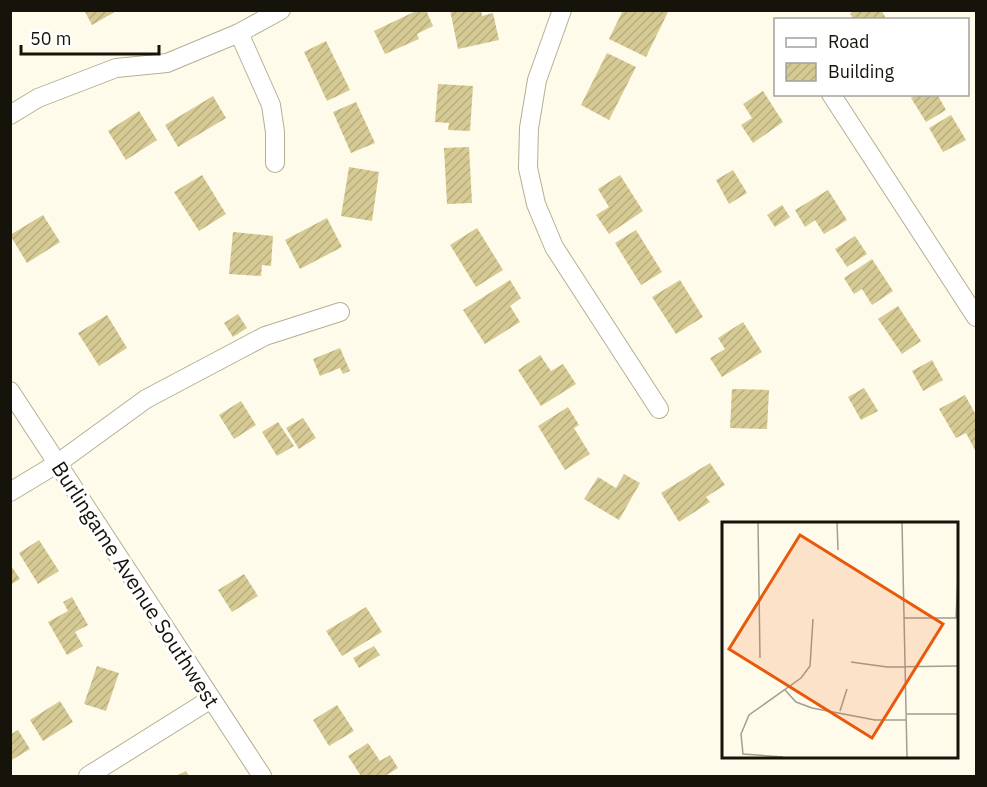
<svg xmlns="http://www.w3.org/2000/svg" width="987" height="787" font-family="'IBM Plex Sans',sans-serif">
  <defs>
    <pattern id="building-hatch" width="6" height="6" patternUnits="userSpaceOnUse" patternTransform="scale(1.5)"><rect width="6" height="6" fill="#d6ca94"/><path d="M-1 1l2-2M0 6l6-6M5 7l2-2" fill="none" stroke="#b7ad7e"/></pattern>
  </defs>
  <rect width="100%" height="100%" fill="#fefbea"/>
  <path fill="url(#building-hatch)" d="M84 10H118L92 25Z
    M418 10H426L433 26 417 34 419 39 385 54 374 31Z
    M450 10H481L482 16 493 13 499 40 458 49Z
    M623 10 668 12 646 57 609 39Z
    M855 10H881L887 20H854L850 14Z
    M326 41 350 90 327 101 304 52Z
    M607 53 636 67 609 120 581 105Z
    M438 84 473 86 470 131 448 130 449 123 435 122Z
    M763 91 783 122 753 143 741 125 752 118 743 104Z
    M917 94H937L946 110 926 122 911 98Z
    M213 96 226 118 178 147 165 125Z
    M356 102 375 143 351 153 333 112Z
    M139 111 157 140 126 160 108 131Z
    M951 115 966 140 943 152 929 128Z
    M469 147 472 203 447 204 444 148Z
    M349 167 379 172 372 221 341 216Z
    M733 170 747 193 729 204 716 180Z
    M202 175 226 214 199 231 174 192Z
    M620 175 643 211 609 234 596 215 609 207 598 189Z
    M828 190 847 220 824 234 815 220 805 227 795 210Z
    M782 205 790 217 775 227 767 215Z
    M43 215 60 242 27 263 10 235Z
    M327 218 342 247 300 269 285 240Z
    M477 228 503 270 476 287 450 245Z
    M636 230 662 272 641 285 615 243Z
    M233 232 273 236 271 266 262 265 261 276 229 274Z
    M855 236 867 254 847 267 835 249Z
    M872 259 893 291 872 305 862 289 854 294 844 278Z
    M510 280 521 298 510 306 520 322 485 344 463 310Z
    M680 280 703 317 676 334 652 297Z
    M898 306 921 341 902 354 878 319Z
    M238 314 247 328 233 337 224 323Z
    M107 315 127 348 99 366 78 333Z
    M743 322 762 352 722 377 710 358 725 349 718 338Z
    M340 348 350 371 343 374 340 368 320 376 313 359Z
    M540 355 551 371 563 364 576 384 541 406 518 370Z
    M932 360 943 380 923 391 912 371Z
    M864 388 878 411 861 420 848 397Z
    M732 389 769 390 767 429 730 428Z
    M965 395 976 415V452L966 433 956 438 939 409Z
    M241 401 256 425 234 439 219 415Z
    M568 407 579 425 574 428 590 454 565 470 538 426Z
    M303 418 316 438 299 449 286 428Z
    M278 422 294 446 277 456 262 432Z
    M710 463 725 485 706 497 710 502 679 522 661 493Z
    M624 474 640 483 619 520 584 499 598 477 616 488Z
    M39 540 59 571 38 584 19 553Z
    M10 564 20 579 10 585Z
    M244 574 258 596 232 612 218 590Z
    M72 597 88 625 75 632 83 646 67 655 48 622 68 611 63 602Z
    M366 607 382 632 342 656 326 631Z
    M374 646 380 655 359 668 353 658Z
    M97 666 119 673 106 711 84 704Z
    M60 701 73 722 43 741 30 720Z
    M337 705 354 731 329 746 313 720Z
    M18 730 30 749 10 761V735Z
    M368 743 380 761 390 755 398 768 385 776H361L348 756Z
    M186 771 189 776H176Z"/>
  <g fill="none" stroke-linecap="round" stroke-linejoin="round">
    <defs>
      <path id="minor" d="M562 10 537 80 529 128 528 168 536 204 554 247 659 409
        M239 33 271 105 275 132V163
        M831 94 976 317
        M10 115 38 98 116 68 167 63 239 33 281 10
        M10 391 262 776
        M10 492 58 463 146 399 265 336 340 312
        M88 776 211 699"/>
    </defs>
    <use href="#minor" stroke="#b5af94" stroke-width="20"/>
    <use href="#minor" stroke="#fff" stroke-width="18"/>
  </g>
  <g text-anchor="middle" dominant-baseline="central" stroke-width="6" stroke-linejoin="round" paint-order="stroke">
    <g font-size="21" fill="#16140a" stroke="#fff">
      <text transform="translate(136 584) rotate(57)">Burlingame Avenue Southwest</text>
    </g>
  </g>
  <g transform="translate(722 522)">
    <rect width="236" height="236" fill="#fefbea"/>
    <path fill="none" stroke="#a19f90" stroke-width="1.5" d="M36 0 38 136M115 0 116 28M180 0 185 235M182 96H236M234 96 236 54M129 140 165 145 236 144M63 168 74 180 90 186 153 198H184M118 189 125 167M184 192H236M61 235 21 232 19 212 27 193 79 156 88 144 91 97"/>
    <path fill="#e8590c" fill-opacity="0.15" stroke="#e8590c" stroke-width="3" d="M78 13 221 102 150 216 7 127Z"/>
    <rect width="236" height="236" fill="none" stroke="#16140a" stroke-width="3"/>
  </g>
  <rect width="987" height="787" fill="none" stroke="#16140a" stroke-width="24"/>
  <rect x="774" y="18" width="195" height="78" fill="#ffffff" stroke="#a2a19d" stroke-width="1.5"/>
  <rect x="786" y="38" width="30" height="9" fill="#ffffff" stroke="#a2a19d" stroke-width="1.5"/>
  <text x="828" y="48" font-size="18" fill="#16140a">Road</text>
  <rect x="786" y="63" width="30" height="18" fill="url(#building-hatch)" stroke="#a2a19d" stroke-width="1.5"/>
  <text x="828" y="78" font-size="18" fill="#16140a">Building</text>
  <path d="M21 45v9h138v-9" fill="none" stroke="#16140a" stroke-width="3"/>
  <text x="30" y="45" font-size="18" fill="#16140a" stroke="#ffffff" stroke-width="4.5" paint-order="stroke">50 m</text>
</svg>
